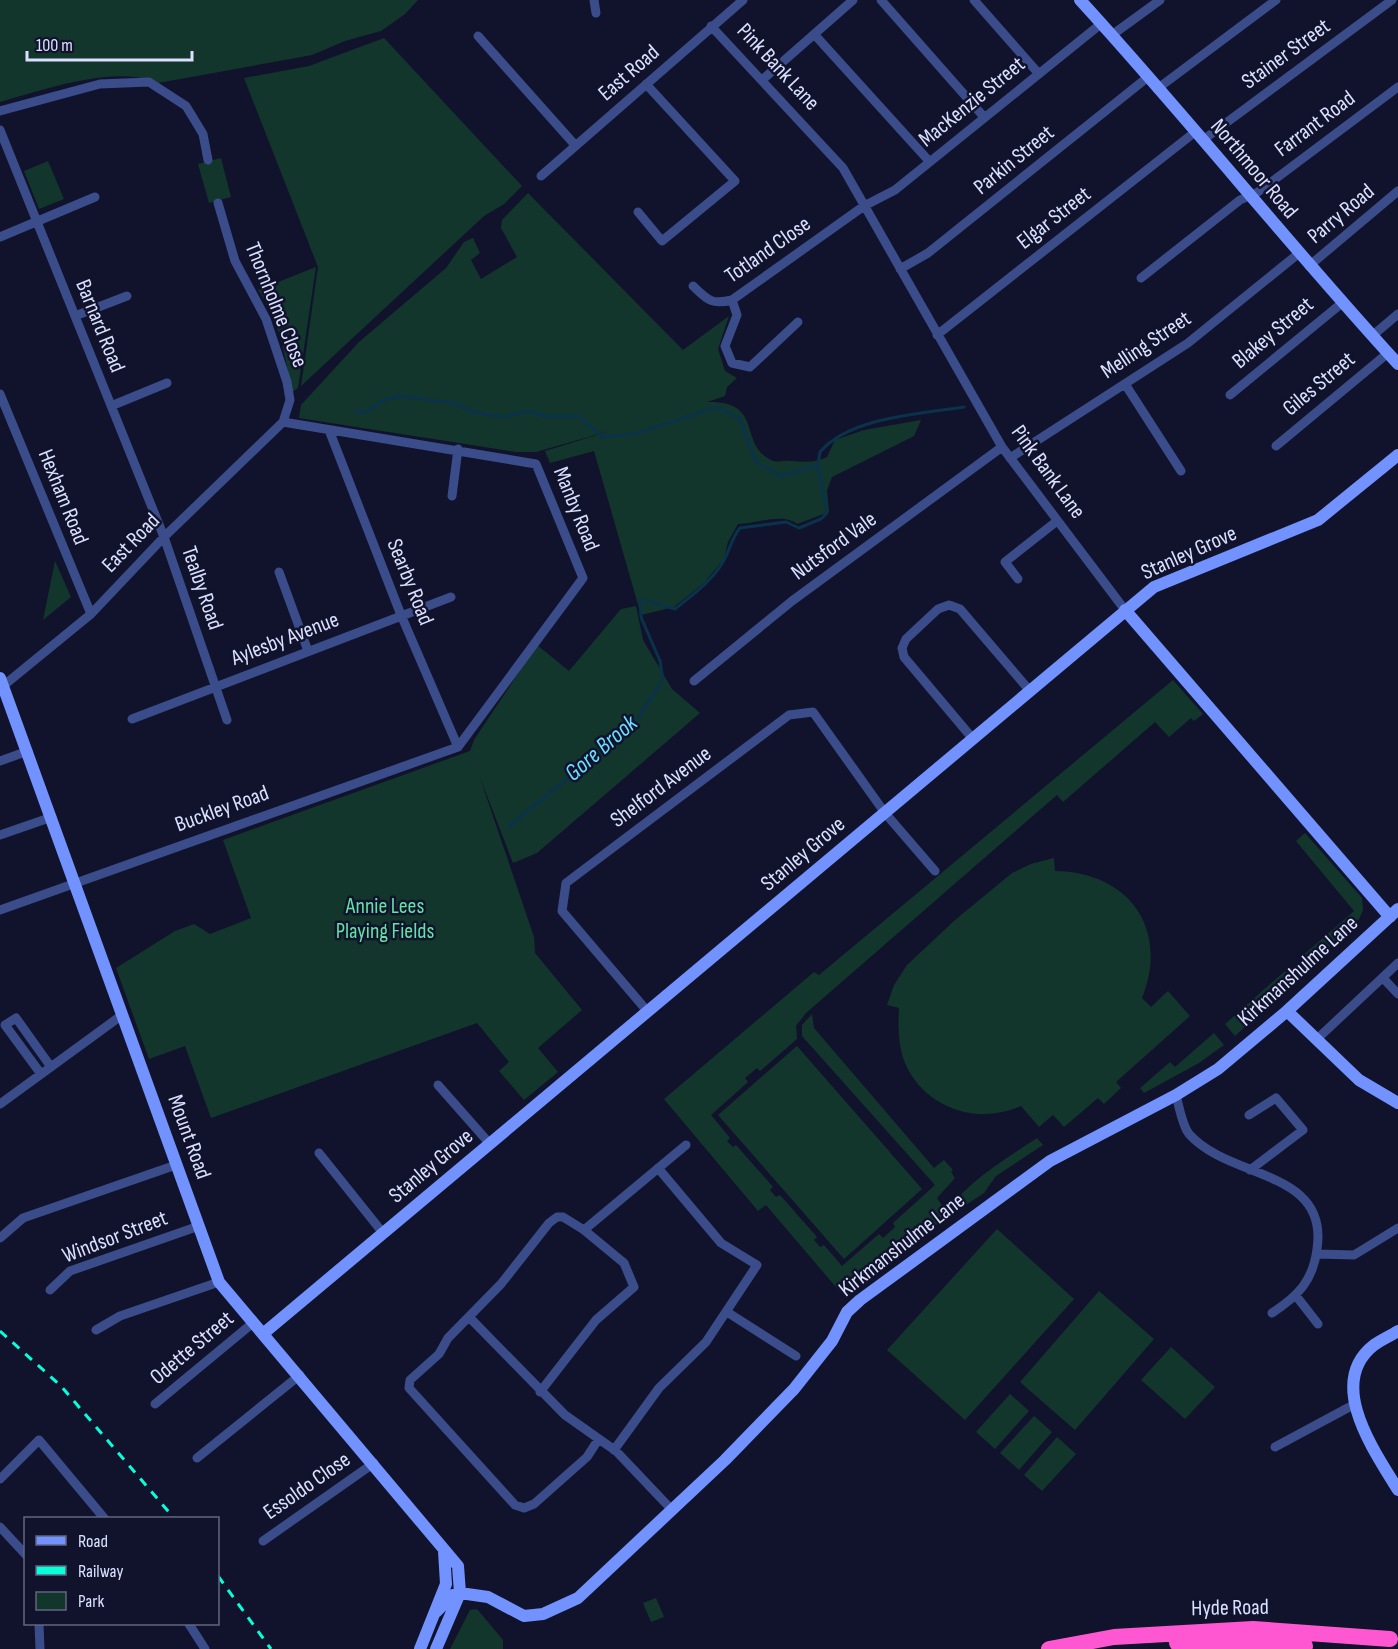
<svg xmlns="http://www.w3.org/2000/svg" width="1398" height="1649" font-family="'Sofia Sans Condensed',sans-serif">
  <rect width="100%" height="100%" fill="#11132c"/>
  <path fill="#13362c" d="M0 0H418L405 14 381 31 345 41 312 55 158 83C116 64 43 90 0 102Z
    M384 38 522 186 504 204 484 216 301 386 318 267 244 78 309 66Z
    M221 158 231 197 209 203 198 164Z
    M48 161 64 199 39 209 24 171Z
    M528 193 683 350 729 316 718 349 725 371 737 378 727 387 725 396 707 402C763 400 739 442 769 459 776 464 784 460 791 461 806 462 814 463 827 457L835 440 864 430 921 420 914 436 832 477 827 490 829 512 797 524C784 512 755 524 738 524L728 542 724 559 704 583 674 607 641 615 594 451 550 463 545 451 613 430 536 452H516L299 418 301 405 359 342 446 268 464 242 473 238 480 253 471 260 481 279 517 257 501 228 502 220Z
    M316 267 298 388 291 393C286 356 280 321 258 290Z
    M55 561 71 597 43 620Z
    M636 606 643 640 672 689 700 713 537 853 513 863 479 775 534 937 535 953 582 1010 538 1048 558 1072 524 1100 499 1071 509 1062 477 1023 211 1118 185 1046 149 1059 116 968 175 931 194 924 210 934 251 918 223 840 470 751 474 740 537 645 569 671 621 609Z
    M1173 680 1203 714 1194 721 1191 718 1169 737 1155 722 1063 802 1057 795 806 1013 796 1026 797 1039 760 1071 757 1068 745 1078 748 1082 711 1115 730 1138 727 1141 733 1147 736 1145 773 1187 770 1190 776 1197 780 1195 817 1237 814 1240 820 1247 824 1245 842 1266 879 1234 883 1238 895 1227 893 1223 935 1185 802 1036V1025L812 1014 814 1028 934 1168 944 1160 953 1170 951 1172 955 1178 937 1198 949 1216 865 1273 841 1293 766 1205 758 1211 664 1099 814 972 819 975Z
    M1305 833 1362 898 1363 910 1359 919 1298 977 1292 970 1302 961 1300 958 1354 911 1296 841Z
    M1054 858 1055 871C1128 872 1170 928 1142 998L1151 1007 1168 991 1190 1016 1116 1082 1121 1088 1104 1104 1098 1098 1064 1127 1053 1115 1039 1127 1021 1106C978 1126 924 1108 905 1063 898 1045 898 1027 899 1008L887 1005 894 985 907 965 955 920 1012 873 1031 864Z
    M1285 971 1294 981 1235 1036 1225 1024Z
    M1214 1033 1224 1045 1199 1063 1144 1093 1140 1088 1170 1062 1175 1067Z
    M797 1046 922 1189 844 1259 718 1115Z
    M1037 1138 1043 1145 996 1176 984 1193 958 1210 955 1203C967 1182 1016 1152 1037 1138Z
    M997 1229 1074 1299 965 1420 887 1350Z
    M1099 1291 1154 1339 1075 1430 1020 1382Z
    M1171 1347 1215 1387 1185 1419 1141 1380Z
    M1010 1394 1029 1411 995 1449 976 1432Z
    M1034 1416 1052 1432 1019 1470 1000 1453Z
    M1057 1437 1076 1454 1042 1491 1024 1475Z
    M656 1598 664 1617 651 1622 643 1603Z
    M477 1609 503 1640V1649H450L470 1610Z"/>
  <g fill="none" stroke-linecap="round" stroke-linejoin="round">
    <path stroke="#0a324b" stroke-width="3" d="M356 412H365L386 399 400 396 452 403 474 412 504 417 521 412H534L544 416H578L603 437 635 434 717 407 740 419 756 462 781 476 818 465
      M508 827 635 723 663 680 660 661 641 617 640 602 643 600 675 609C692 595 711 582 723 562 730 550 731 539 740 528L786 522 799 528 821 519 827 513 818 465 820 452C850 417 920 414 964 407"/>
    <path stroke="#3b4c8b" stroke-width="9" d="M594 0 596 13
      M881 0 984 117
      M974 0 1039 74
      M711 26 843 168 1002 447 1125 610
      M814 34 929 161
      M1112 35 1160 0
      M478 36 575 145
      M762 80 853 0
      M1157 89 1276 0
      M0 111 100 84 149 82 186 106 203 134 208 160
      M0 130 164 537 227 720
      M1203 140 1392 0
      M541 176 743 0
      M218 203 235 261 266 319 287 382 290 400 283 422
      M638 212 662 241 735 181 646 84
      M0 237 95 197
      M1309 266 1398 191
      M900 269 928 253 1148 77
      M1141 278 1240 200 1258 192 1398 87
      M693 286C708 300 711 305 732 300L864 206 895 190 1102 23
      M732 300 737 315 725 346 732 363 750 367 798 322
      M75 316 127 296
      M937 335 1195 132
      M1372 336 1398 314
      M1125 384 1181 471
      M0 394 91 614
      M1230 395 1342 303
      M111 406 167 383
      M283 422 536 464 583 578 458 747
      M329 430 401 615 458 747
      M1276 446 1388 353
      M1010 458 1188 343 1298 254
      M452 496 458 449
      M279 572 308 651
      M1018 579 1005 562 1057 521
      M694 681 792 601 1002 447
      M3 686 91 614 164 537 283 422
      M132 719 451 597
      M973 739 904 657 902 648 906 639 938 609 949 605 960 609 1030 691
      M0 761 28 751
      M0 835 52 817
      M0 910 458 747
      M1383 978 1398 994
      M648 1012 562 911 566 883 789 715 813 712 885 813 935 871
      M1316 1040 1398 963
      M41 1074 5 1025 16 1018 51 1067
      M438 1085 490 1144
      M1176 1095C1179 1106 1182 1125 1189 1134 1230 1180 1329 1169 1317 1249 1313 1281 1298 1296 1272 1313
      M0 1104 122 1015
      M1249 1115 1276 1098 1303 1130 1250 1170
      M319 1153 383 1233
      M584 1230 686 1145
      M0 1238 23 1218 176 1165
      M1317 1254 1354 1255 1398 1228
      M50 1290 70 1271 199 1226
      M1297 1297 1318 1324
      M727 1312 796 1356
      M470 1318 565 1415 616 1451 672 1510
      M96 1330 120 1316 219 1282
      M540 1392 596 1320 634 1287 624 1263 584 1230 563 1217H557L549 1223 501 1284 448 1338 439 1354 410 1380 409 1388 515 1505 524 1508 534 1504 587 1457 598 1440
      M155 1404 254 1322
      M1275 1447 1355 1404
      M614 1450 659 1388 706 1342 757 1265 721 1243 658 1168
      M197 1458 300 1375
      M0 1479 39 1440 104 1518
      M0 1527 26 1555
      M263 1541 374 1463
      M39 1624 40 1649
      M189 1624 205 1649"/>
    <path stroke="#7292ff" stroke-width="12" d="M1080 0C1189 119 1289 245 1398 364
      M1125 610 1390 917
      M0 678 219 1282 458 1566 460 1593 436 1649
      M1287 1011 1359 1080 1398 1103
      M1398 1331C1390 1336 1381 1340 1374 1345 1325 1383 1375 1452 1398 1490
      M264 1333 1154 587 1318 520 1398 455
      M436 1612 453 1595 460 1593 488 1597 524 1616 543 1614 578 1598 725 1460 794 1389 832 1341 847 1312 860 1300 1050 1161 1176 1095 1218 1069 1287 1011 1398 909
      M420 1649 446 1584 444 1551"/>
    <path stroke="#ff56d1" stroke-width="16" d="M1177 1643 1265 1642 1305 1646
      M1049 1649 1114 1637 1253 1629 1390 1639"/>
    <path stroke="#07ffda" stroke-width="3" stroke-dasharray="9 8" stroke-linecap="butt" d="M0 1331 61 1386 174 1518
      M218 1576 271 1649"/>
  </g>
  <g text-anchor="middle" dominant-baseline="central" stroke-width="5" stroke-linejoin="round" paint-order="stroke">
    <g font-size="22" fill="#dbe0ff" stroke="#11132c">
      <text transform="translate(1286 54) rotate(-36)">Stainer Street</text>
      <text transform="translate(778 67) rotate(47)">Pink Bank Lane</text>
      <text transform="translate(629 73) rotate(-41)">East Road</text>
      <text transform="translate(972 102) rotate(-39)">MacKenzie Street</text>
      <text transform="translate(1315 124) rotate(-37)">Farrant Road</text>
      <text transform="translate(1014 160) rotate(-39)">Parkin Street</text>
      <text transform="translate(1254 169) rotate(50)">Northmoor Road</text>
      <text transform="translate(1341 214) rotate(-40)">Parry Road</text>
      <text transform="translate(1054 218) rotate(-38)">Elgar Street</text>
      <text transform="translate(768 250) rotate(-35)">Totland Close</text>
      <text transform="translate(276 305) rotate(68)">Thornholme Close</text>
      <text transform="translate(100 326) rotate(68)">Barnard Road</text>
      <text transform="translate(1273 333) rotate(-40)">Blakey Street</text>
      <text transform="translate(1146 345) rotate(-34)">Melling Street</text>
      <text transform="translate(1319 384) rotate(-40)">Giles Street</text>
      <text transform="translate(1048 472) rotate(54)">Pink Bank Lane</text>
      <text transform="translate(63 497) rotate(68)">Hexham Road</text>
      <text transform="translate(576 509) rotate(68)">Manby Road</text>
      <text transform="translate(131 543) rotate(-46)">East Road</text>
      <text transform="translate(834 546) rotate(-36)">Nutsford Vale</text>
      <text transform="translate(1189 553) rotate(-24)">Stanley Grove</text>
      <text transform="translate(410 582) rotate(68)">Searby Road</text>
      <text transform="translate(202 588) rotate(71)">Tealby Road</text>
      <text transform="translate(285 639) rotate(-21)">Aylesby Avenue</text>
      <text transform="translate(661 787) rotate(-37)">Shelford Avenue</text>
      <text transform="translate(222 809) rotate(-20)">Buckley Road</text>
      <text transform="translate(803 854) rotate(-40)">Stanley Grove</text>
      <text transform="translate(1298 971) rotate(-42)">Kirkmanshulme Lane</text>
      <text transform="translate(189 1137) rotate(70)">Mount Road</text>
      <text transform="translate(431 1166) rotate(-40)">Stanley Grove</text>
      <text transform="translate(115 1237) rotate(-21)">Windsor Street</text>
      <text transform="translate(902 1245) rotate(-38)">Kirkmanshulme Lane</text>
      <text transform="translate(192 1348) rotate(-40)">Odette Street</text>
      <text transform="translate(307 1486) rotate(-35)">Essoldo Close</text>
      <text transform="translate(1230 1608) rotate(-1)">Hyde Road</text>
    </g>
    <g font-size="22" fill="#63e3a3" stroke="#11132c">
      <text x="385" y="906">Annie Lees<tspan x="385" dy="25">Playing Fields</tspan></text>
    </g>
    <g font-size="24" font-style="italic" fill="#69dfff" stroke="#11132c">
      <text transform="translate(601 748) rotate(-41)">Gore Brook</text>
    </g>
  </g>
  <rect x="24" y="1517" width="195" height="108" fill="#11132c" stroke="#626580" stroke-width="1.5"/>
  <rect x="36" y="1536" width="30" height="9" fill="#7292ff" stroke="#626580" stroke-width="1.5"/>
  <text x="78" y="1547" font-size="18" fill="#dbe0ff">Road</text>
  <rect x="36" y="1566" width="30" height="9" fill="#07ffda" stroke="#626580" stroke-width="1.5"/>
  <text x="78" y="1577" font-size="18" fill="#dbe0ff">Railway</text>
  <rect x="36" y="1592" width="30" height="18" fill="#13362c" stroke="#626580" stroke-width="1.5"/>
  <text x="78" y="1607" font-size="18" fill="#dbe0ff">Park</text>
  <path d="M27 51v9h165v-9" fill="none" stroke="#dbe0ff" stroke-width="3"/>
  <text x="36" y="51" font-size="18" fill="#dbe0ff" stroke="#11132c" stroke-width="4.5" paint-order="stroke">100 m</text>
</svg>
